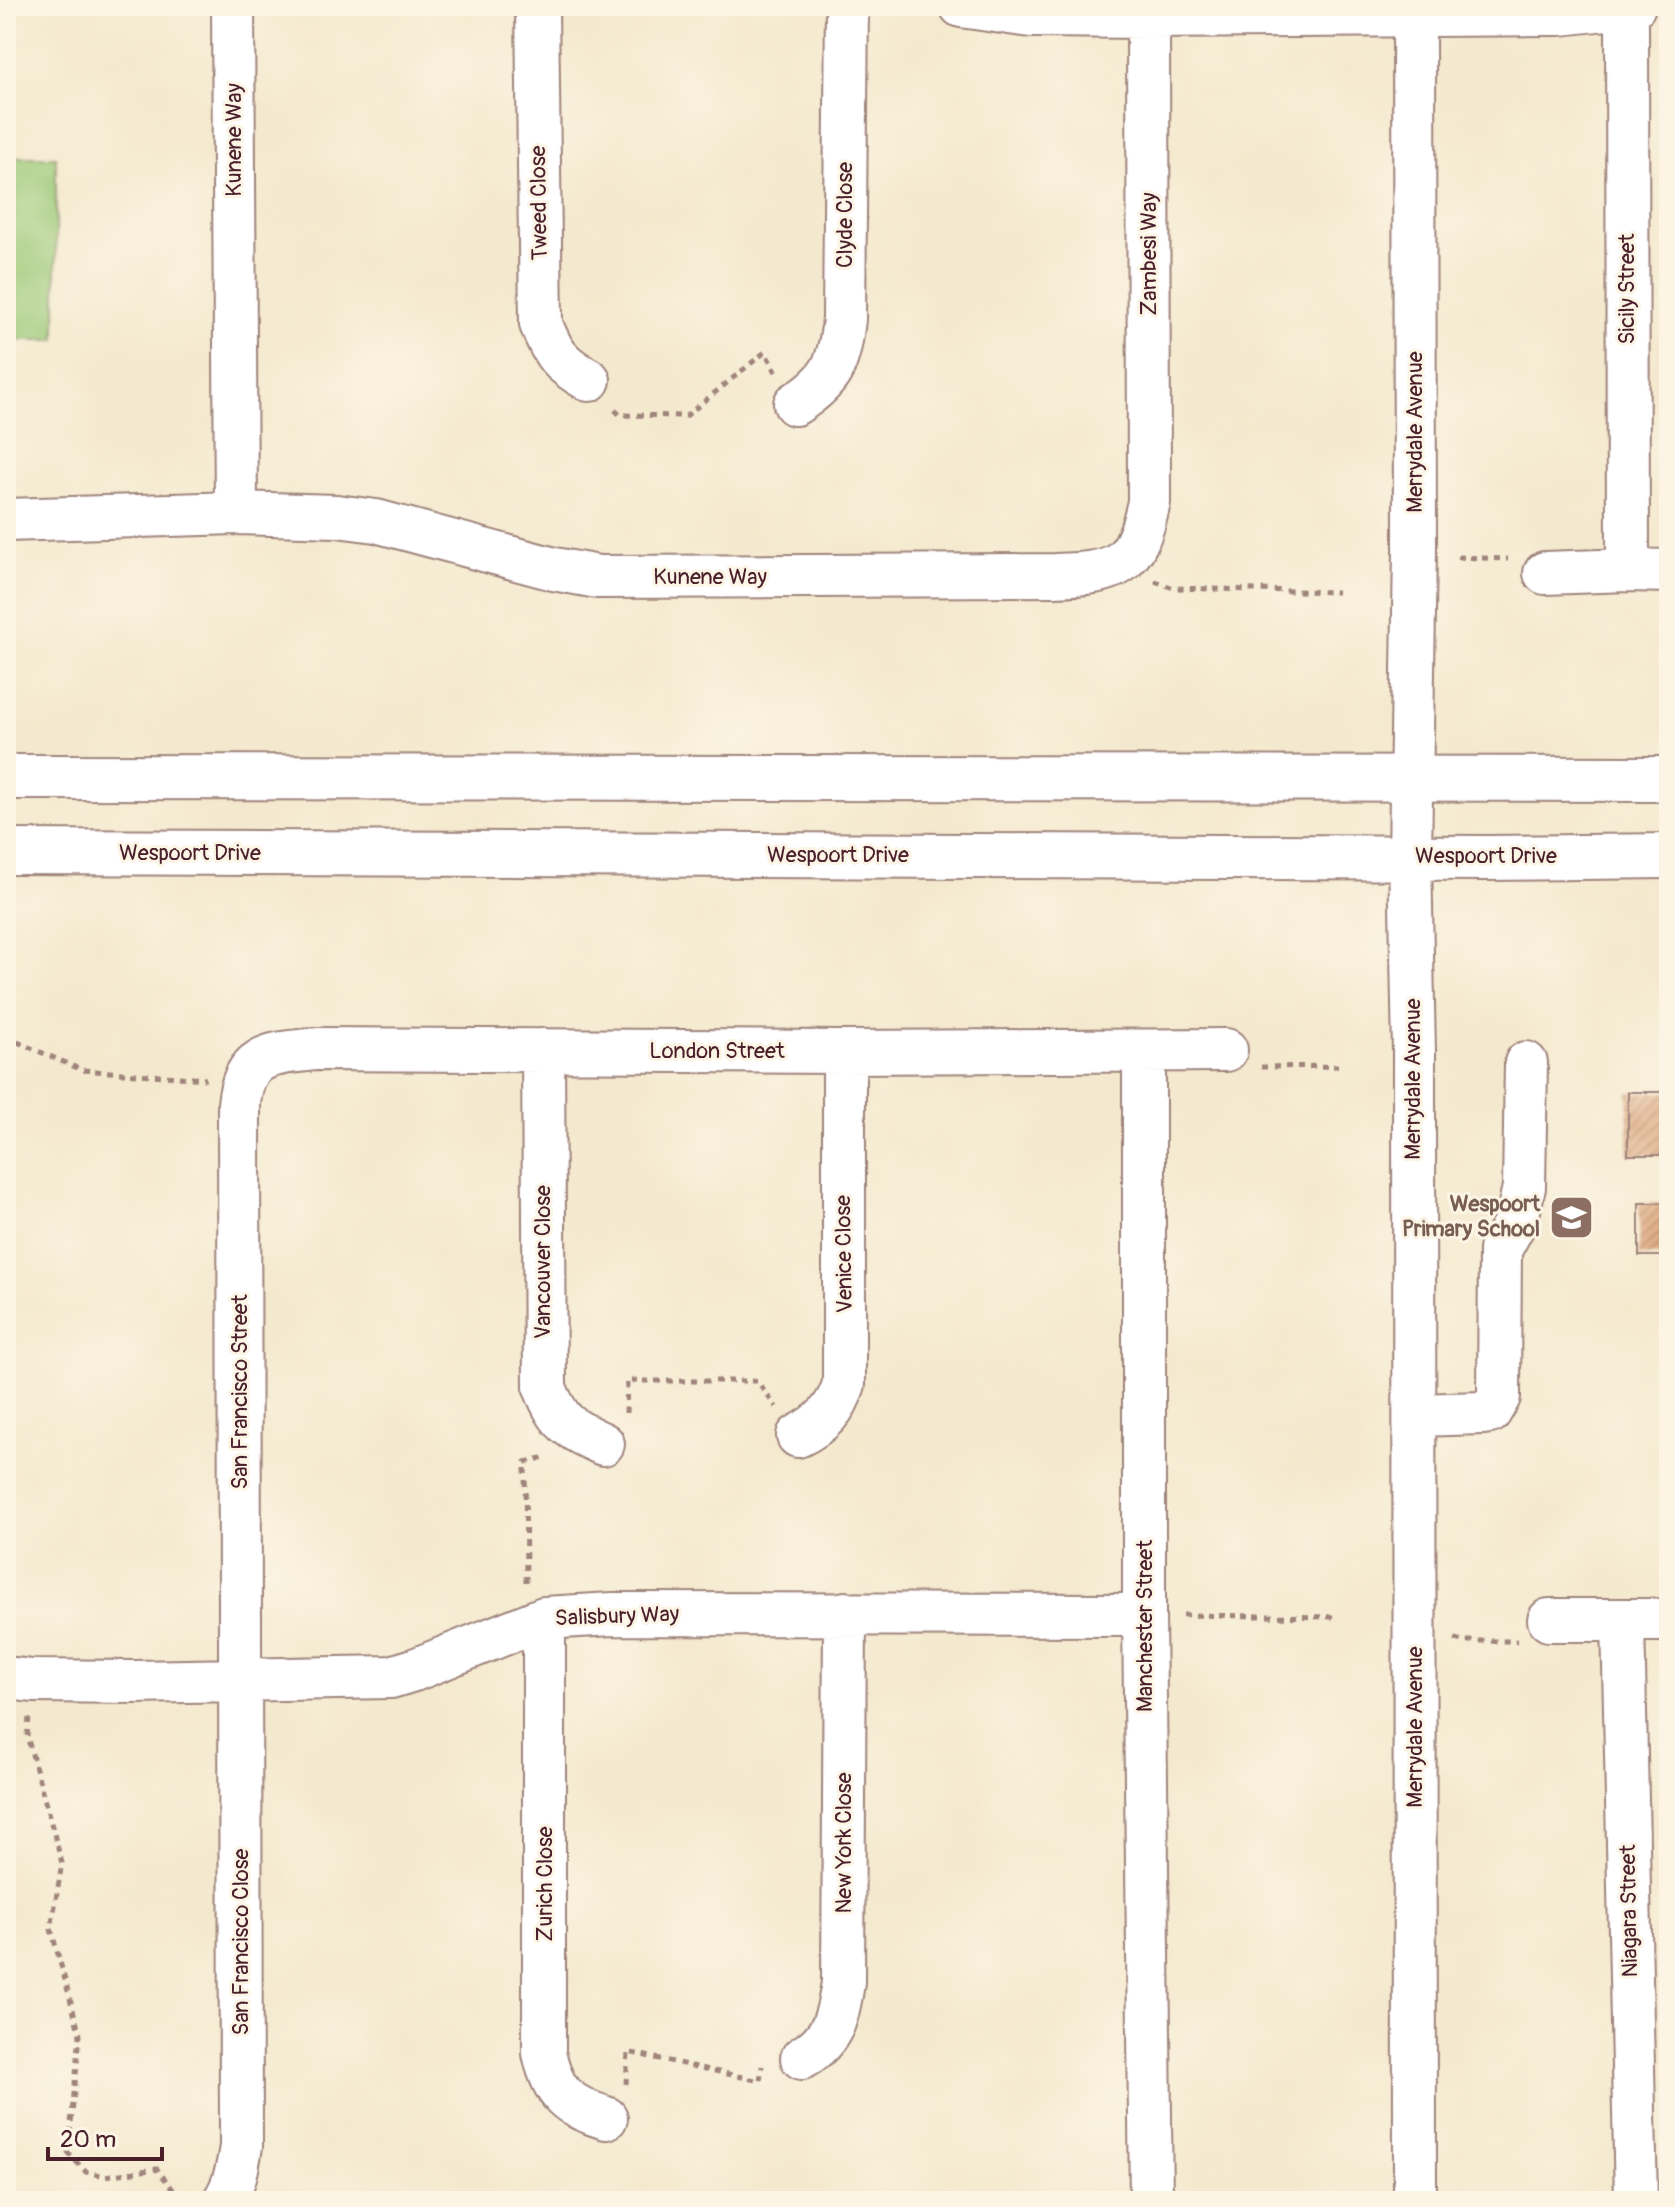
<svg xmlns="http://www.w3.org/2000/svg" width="1675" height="2207" font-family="Pangolin,sans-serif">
  <defs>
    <pattern id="building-hatch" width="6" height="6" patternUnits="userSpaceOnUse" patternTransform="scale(2)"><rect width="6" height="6" fill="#dca277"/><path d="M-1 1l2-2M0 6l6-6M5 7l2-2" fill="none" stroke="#b48362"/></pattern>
  </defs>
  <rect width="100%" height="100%" fill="#fcf5e5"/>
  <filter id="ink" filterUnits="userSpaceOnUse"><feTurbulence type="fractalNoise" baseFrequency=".0125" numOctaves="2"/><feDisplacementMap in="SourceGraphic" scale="16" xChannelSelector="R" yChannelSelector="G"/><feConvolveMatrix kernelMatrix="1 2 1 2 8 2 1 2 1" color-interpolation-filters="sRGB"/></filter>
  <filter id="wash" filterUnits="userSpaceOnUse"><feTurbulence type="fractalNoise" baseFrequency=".006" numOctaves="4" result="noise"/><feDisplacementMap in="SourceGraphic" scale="32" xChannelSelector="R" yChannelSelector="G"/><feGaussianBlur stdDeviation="1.8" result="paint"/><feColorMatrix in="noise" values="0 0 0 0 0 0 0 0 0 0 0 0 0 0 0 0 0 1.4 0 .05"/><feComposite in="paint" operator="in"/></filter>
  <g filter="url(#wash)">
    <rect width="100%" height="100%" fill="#f4e9ce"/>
    <path fill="#9ac876" stroke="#727450" stroke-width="2" d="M6 157H56V340H6Z"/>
    <g id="blocks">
      <path fill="url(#building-hatch)" d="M1628 1092H1669V1155H1628Z
        M1639 1203H1669V1256H1639Z"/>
    </g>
  </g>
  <g filter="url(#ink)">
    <use href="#blocks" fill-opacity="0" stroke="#9f847c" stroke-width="2"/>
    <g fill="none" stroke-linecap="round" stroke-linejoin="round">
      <defs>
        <path id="minor" d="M233 6 236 513
          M537 6 541 324C553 355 560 364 589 380
          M961 6 1031 16 1148 17 1560 14 1634 6
          M1414 6 1415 550 1410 856 1414 1052 1415 2201
          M1627 6 1628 570 1669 571
          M795 404C833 380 839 363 844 319L847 6
          M6 520 236 513 337 516 376 521 554 569 598 577 1055 575C1119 573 1135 567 1149 502L1148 6
          M1545 573 1628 570
          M543 1050 545 1388C560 1424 568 1428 603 1444
          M1144 1052V1615L1151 2201
          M1415 1415 1483 1413 1490 1412 1499 1397 1500 1250 1517 1219 1524 1187 1526 1063
          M798 1436C822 1424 836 1410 844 1384V1052
          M544 1618V2053C553 2094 567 2106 606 2118
          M1549 1620H1669
          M1623 1621 1636 2201
          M6 1678 33 1681 134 1682 391 1677 414 1670 544 1618 613 1614 1144 1615
          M802 2058C833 2039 838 2018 843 1982L845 1613
          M224 2201C235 2184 238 2166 241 2146L239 1104C244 1051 274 1054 317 1049L844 1052 1226 1050"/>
        <path id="major" d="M6 777 1669 779
          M6 852 1488 858 1669 856"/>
      </defs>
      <use href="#minor" stroke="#9f847c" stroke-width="46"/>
      <use href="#major" stroke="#9f847c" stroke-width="48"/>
      <path stroke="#9f847c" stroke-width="5" stroke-dasharray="6 6" stroke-linecap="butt" d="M615 410 620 415 686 416 765 352 776 372
        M1458 557 1508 559
        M1155 581 1173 588 1337 592
        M6 1037 82 1070 206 1079
        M1261 1067 1338 1066
        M626 1413 627 1381H757L776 1407
        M526 1582 525 1462 546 1457
        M1183 1615 1338 1617
        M1455 1639 1462 1641H1517
        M29 1718 27 1736 62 1863 51 1929 80 2035 68 2153 86 2172 105 2176 157 2169 182 2201
        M626 2084 628 2052 760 2081 762 2066"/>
      <use href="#minor" stroke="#fff" stroke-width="42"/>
      <use href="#major" stroke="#fff" stroke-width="44"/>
    </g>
  </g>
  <defs>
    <symbol id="school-square" viewBox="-11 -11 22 22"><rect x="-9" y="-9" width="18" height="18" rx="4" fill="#8d6e63" stroke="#fcf5e5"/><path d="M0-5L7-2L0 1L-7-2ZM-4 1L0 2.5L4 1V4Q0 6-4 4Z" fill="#fff"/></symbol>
  </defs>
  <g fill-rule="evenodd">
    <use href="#school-square" x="1546" y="1192" width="51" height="51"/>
  </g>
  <g text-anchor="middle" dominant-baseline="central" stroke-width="6" stroke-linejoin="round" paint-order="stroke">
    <g font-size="22" fill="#4a1f2b" stroke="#fcf5e5">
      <text transform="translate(234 140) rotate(-90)">Kunene Way</text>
      <text transform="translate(539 203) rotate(-91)">Tweed Close</text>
      <text transform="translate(845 215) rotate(-90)">Clyde Close</text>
      <text transform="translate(1149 254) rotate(-90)">Zambesi Way</text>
      <text transform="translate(1627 289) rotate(-90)">Sicily Street</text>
      <text transform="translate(1415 432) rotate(-90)">Merrydale Avenue</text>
      <text x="710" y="577">Kunene Way</text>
      <text x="190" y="853">Wespoort Drive</text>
      <text x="838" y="855">Wespoort Drive</text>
      <text x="1486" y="856">Wespoort Drive</text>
      <text x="717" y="1051">London Street</text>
      <text transform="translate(1413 1079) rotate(-90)">Merrydale Avenue</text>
      <text transform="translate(844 1254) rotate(-91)">Venice Close</text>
      <text transform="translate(543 1262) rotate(-90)">Vancouver Close</text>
      <text transform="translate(240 1392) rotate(-90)">San Francisco Street</text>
      <text transform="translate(617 1616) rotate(-2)">Salisbury Way</text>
      <text transform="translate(1145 1626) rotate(-90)">Manchester Street</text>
      <text transform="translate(1415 1727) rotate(-90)">Merrydale Avenue</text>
      <text transform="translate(844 1843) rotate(-90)">New York Close</text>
      <text transform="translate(545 1884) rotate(-90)">Zurich Close</text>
      <text transform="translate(1629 1911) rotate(-91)">Niagara Street</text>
      <text transform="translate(241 1942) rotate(-90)">San Francisco Close</text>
    </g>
    <g font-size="22" font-weight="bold" fill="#785e54" stroke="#fcf5e5" text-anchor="end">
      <text x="1540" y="1204">Wespoort<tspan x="1540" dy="25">Primary School</tspan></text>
    </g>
  </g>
  <rect width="1675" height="2207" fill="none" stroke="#fcf5e5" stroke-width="32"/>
  <path d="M48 2147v12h114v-12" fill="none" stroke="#4a1f2b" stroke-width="4"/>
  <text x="60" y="2147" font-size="24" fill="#4a1f2b" stroke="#fcf5e5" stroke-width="6" paint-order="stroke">20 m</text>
</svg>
